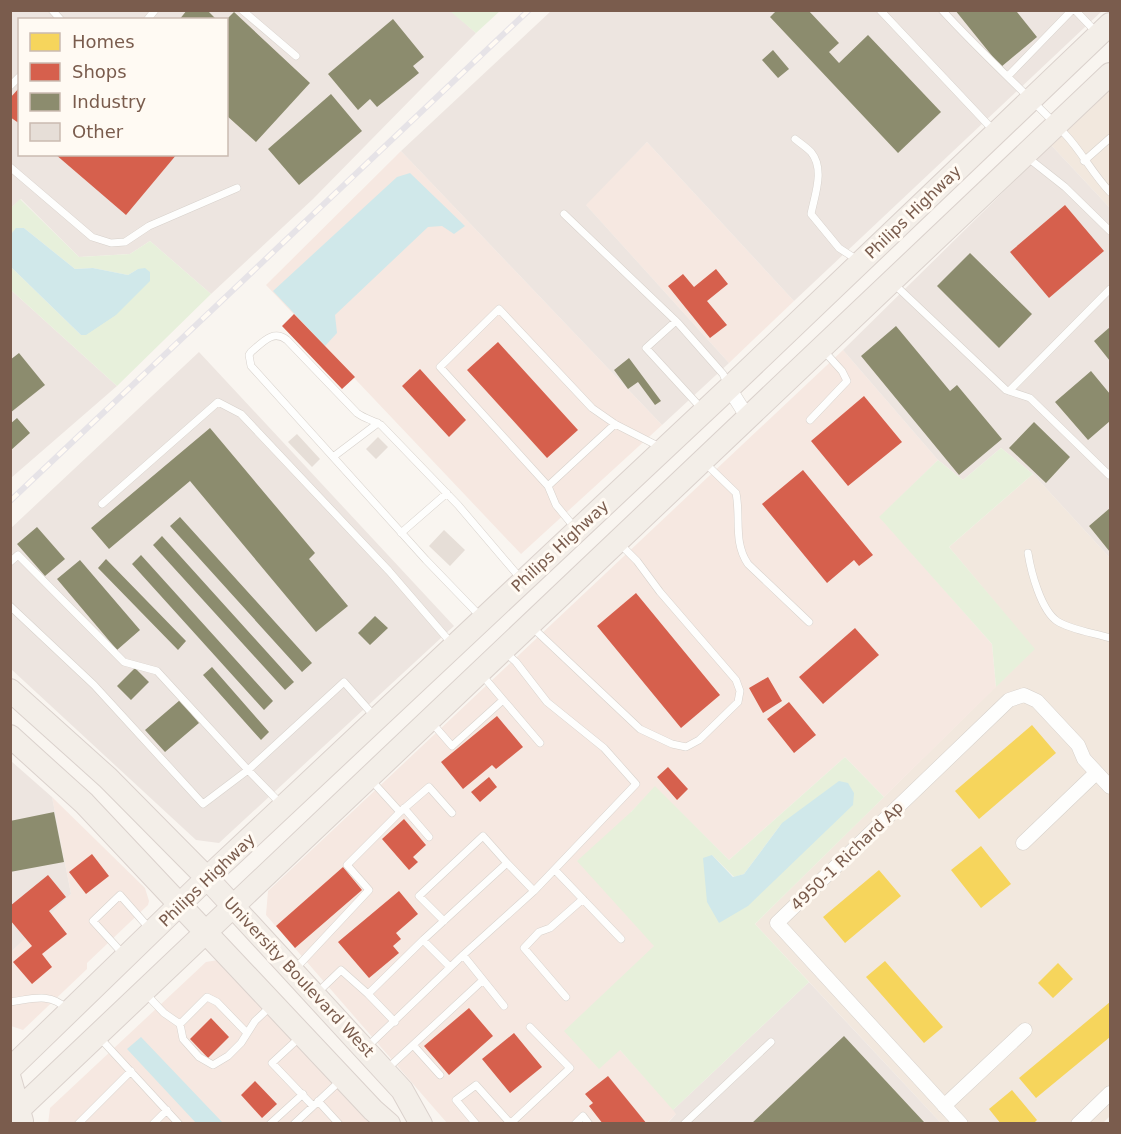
<svg xmlns="http://www.w3.org/2000/svg" width="1121" height="1134" font-family="'DejaVu Sans',sans-serif">
  <rect width="100%" height="100%" fill="#f9f5f0"/>
  <path fill="#f2e8de" d="M1110 89V208L1051 145Z
    M1033 474 1110 558V1116L1102 1124 941 1123 755 924 1034 649 949 547Z"/>
  <path fill="#f6e8e1" d="M647 142 794 301 729 363 585 204Z
    M401 151 662 425 521 554 266 285Z
    M843 350 938 460 880 517 992 644 996 687 884 797 845 757 729 860 655 787 631 812 654 946 620 1050 677 1113 667 1123H447L266 915 268 891Z
    M52 797 145 888 149 901 148 905 87 963V969L23 1030 11 1026V952L71 894Z
    M218 960 371 1123 48 1124 50 1108 206 962Z"/>
  <path fill="#ede5e0" fill-rule="evenodd" d="M450 10 476 33 313 199 211 294 150 241 130 254 79 257 21 199 11 208V11ZM20 20H226V154H20Z
    M551 11H1102L794 301 647 142 586 205 729 363 662 425 401 151Z
    M1051 145 1110 208V558L1033 474 1001 448 963 480 938 460 843 350Z
    M11 290 117 386 11 478Z
    M199 352 454 626 219 843 196 840 11 669 10 529Z
    M11 761 52 797 71 894 11 952Z
    M809 982 941 1123 667 1124 676 1114 673 1110Z"/>
  <path fill="#e7f0db" fill-rule="evenodd" d="M450 11H500L476 33Z
    M20 199 79 257 130 254 150 241 211 294 117 386 11 290V267L81 335 138 269 128 275 93 268 75 269 24 228 16 229 11 234V208Z
    M1001 448 1033 474 949 547 1035 649 996 687 992 644 879 517 938 460 963 480Z
    M845 757 884 797 755 924 809 982 673 1110 620 1050 599 1069 564 1031 654 946 577 861 631 812 655 786 729 860ZM782 823 719 923 712 855 734 877 744 874Z"/>
  <path fill="#d0e8ea" d="M410 173 465 226 454 234 442 226 428 227 335 315 337 333 325 346 273 291 397 177Z
    M16 228H24L75 269 93 268 128 275 138 269 145 268 150 272V281L116 315 86 335H81L11 267V234Z
    M839 781 848 783 854 793 853 805 748 906 719 923 707 902 703 858 712 855 733 877 744 874 782 823Z
    M141 1037 223 1123H196L127 1049Z"/>
  <path fill="#f6d55c" d="M1032 725 1056 753 979 819 955 791Z
    M981 846 1011 884 981 908 951 870Z
    M879 870 901 896 845 943 823 917Z
    M885 961 943 1027 924 1043 866 977Z
    M1058 963 1073 979 1053 998 1038 983Z
    M1110 1002V1037L1036 1098 1019 1078Z
    M1012 1090 1037 1120 1033 1124H1001L989 1109Z"/>
  <path fill="#d6604d" d="M20 87V124L10 117V98Z
    M55 154H177L126 215Z
    M1065 205 1104 251 1049 298 1010 252Z
    M716 269 728 284 707 301 727 325 710 338 668 286 683 274 694 287Z
    M294 314 355 377 342 389 282 326Z
    M498 342 578 430 547 458 467 370Z
    M420 369 466 420 449 437 402 386Z
    M864 396 902 442 848 486 811 441Z
    M803 470 873 555 859 566 854 560 827 583 762 504Z
    M636 593 720 695 681 728 597 626Z
    M855 628 879 655 823 704 799 677Z
    M768 677 782 701 763 713 749 688Z
    M789 702 816 735 794 753 767 719Z
    M497 716 523 747 496 769 492 765 463 789 441 762Z
    M668 767 688 789 677 800 657 777Z
    M489 777 497 787 480 802 471 792Z
    M404 819 426 845 413 857 418 862 409 870 382 839Z
    M92 854 109 876 86 894 69 872Z
    M343 867 362 890 295 948 276 926Z
    M48 875 66 897 49 911 67 934 42 954 52 967 32 984 13 962 32 946 10 920V906Z
    M399 891 418 914 396 933 401 939 393 946 399 953 369 978 338 942Z
    M469 1008 493 1036 449 1075 424 1046Z
    M211 1018 229 1037 208 1058 190 1039Z
    M514 1033 542 1067 510 1093 482 1059Z
    M608 1076 647 1124H603L589 1106 593 1103 585 1094Z
    M255 1081 277 1104 262 1118 241 1095Z"/>
  <path fill="#8c8c6e" d="M187 10H207L217 20H179Z
    M777 10H808L839 43 829 52 839 63 868 35 941 112 898 153 770 17Z
    M955 10H1019L1017 12 1037 37 1001 67Z
    M234 12 310 83 256 142 226 115V20Z
    M393 19 424 57 413 66 419 73 377 107 370 99 358 110 328 74Z
    M773 50 789 69 778 78 762 60Z
    M331 94 362 131 299 185 268 149Z
    M970 253 1032 314 999 348 937 286Z
    M896 326 950 391 957 385 1002 439 959 475 861 356Z
    M1110 327V361L1094 341Z
    M19 353 45 385 10 413V360Z
    M629 358 661 401 655 405 638 382 628 389 614 370Z
    M1091 371 1110 394V421L1088 440 1055 402Z
    M17 418 30 433 10 451V424Z
    M1034 422 1070 457 1046 483 1009 448Z
    M210 428 315 553 309 559 348 606 316 632 190 481 109 549 91 528Z
    M1110 508V552L1089 526Z
    M180 517 312 663 302 672 170 526Z
    M37 527 65 559 45 576 17 544Z
    M162 536 294 682 285 690 153 545Z
    M141 555 273 701 264 710 132 564Z
    M106 559 186 641 178 650 98 568Z
    M80 560 140 630 117 650 57 579Z
    M375 616 388 628 370 645 358 633Z
    M212 667 269 732 261 740 203 675Z
    M135 668 149 682 131 700 117 686Z
    M180 700 199 723 165 752 145 730Z
    M54 812 64 862 10 872V821Z
    M844 1036 924 1122 922 1124H751Z"/>
  <path fill="#e6ded7" d="M297 434 320 459 312 467 288 442Z
    M378 437 388 447 376 459 366 449Z
    M444 530 465 550 450 566 429 546Z"/>
  <g fill="none" stroke-linecap="round" stroke-linejoin="round">
    <defs>
      <path id="service" d="M52 10 61 20
        M242 10 296 56
        M880 10 994 131
        M942 10C981 53 1025 92 1065 134 1082 152 1092 173 1110 192
        M1075 10 1097 33
        M147 20 155 10
        M1008 76 1072 10
        M10 86 20 76
        M795 139C800 143 806 147 811 152 825 169 815 194 811 214L839 248 859 261
        M1027 157 1065 187 1110 231
        M1084 161 1110 138
        M10 167 92 237 111 243 125 242 149 226 237 188
        M564 214 678 323 723 374 728 385
        M894 284 1006 390 1030 398 1109 475 1110 473
        M676 321 646 348 702 409
        M1009 391 1110 289
        M810 420 847 381 842 371 823 350
        M333 457 378 423
        M704 462 736 493C741 518 733 542 748 564L809 622
        M548 486 615 424
        M102 504 218 402 241 414 389 571 452 644
        M575 528 556 505 548 486 440 367 499 309 592 408 615 424 660 447
        M401 533 447 493
        M1028 553C1031 572 1041 610 1057 621 1071 630 1094 633 1110 638
        M10 562 18 555 124 662 157 671 248 770 344 682 375 717
        M10 606 94 685 203 804 248 770 280 803
        M481 617 426 560 251 366 249 355 251 352C263 342 273 329 287 340L357 413C365 419 373 420 381 425L458 505 521 579
        M533 628 640 729 672 744 686 747 699 740 738 702 740 691 736 680 660 592 637 561 619 543
        M482 675 540 743
        M432 723 452 746 503 700
        M404 808 429 837
        M400 812 429 787 452 813
        M555 870 621 939
        M444 921 419 896 483 836 507 863
        M423 940 450 967
        M124 955 93 921 120 895 149 928
        M463 955 504 1006
        M296 968 369 890 347 865 400 812 371 780
        M317 993 341 970 368 994 423 940 507 863 534 891 636 784 604 748 547 702 516 662 505 652
        M146 994 164 1013 180 1024
        M368 994 395 1022
        M566 997 524 948 539 932 550 928 583 899
        M10 1002C32 999 50 992 67 1009
        M247 1033 217 1002 207 997 180 1024 183 1039 199 1057 213 1065 228 1056 241 1043 255 1021 272 1005
        M99 1037 179 1124
        M299 1038 272 1063 313 1106
        M413 1045 440 1075
        M366 1048 463 955 534 891
        M388 1068 483 980
        M318 1101 339 1124
        M78 1124 131 1071
        M153 1124 167 1110
        M270 1124 303 1094
        M294 1124 341 1080
        M476 1124 456 1100 476 1085 510 1123
        M510 1124 570 1068 530 1027
        M575 1124 583 1116 589 1124
        M684 1124 771 1042"/>
      <path id="minor" d="M729 388 748 418
        M1023 843 1096 773
        M944 1106 1025 1030
        M961 1124 777 923 1009 700 1024 695 1037 701 1078 745 1084 759 1110 787
        M1078 1124 1110 1093"/>
      <path id="primary" d="M10 690 108 778 207 878 402 1090 421 1124
        M10 736 84 803 373 1110 389 1124
        M10 1069 207 878 729 388 1110 24
        M10 1079 22 1121
        M10 1118 1110 74"/>
    </defs>
    <use href="#service" stroke="#d7d1cb" stroke-width="8"/>
    <use href="#minor" stroke="#d7d1cb" stroke-width="15"/>
    <use href="#primary" stroke="#dad1cc" stroke-width="24"/>
    <use href="#service" stroke="#fefefd" stroke-width="7"/>
    <use href="#minor" stroke="#fefefd" stroke-width="14"/>
    <use href="#primary" stroke="#f3eee8" stroke-width="22"/>
    <defs>
      <path id="rail" d="M10 501 529 10"/>
    </defs>
    <use href="#rail" stroke="#e6e3e7" stroke-width="6"/>
    <use href="#rail" stroke="#fffaf3" stroke-width="4" stroke-dasharray="11" stroke-linecap="butt"/>
  </g>
  <g text-anchor="middle" dominant-baseline="central" stroke-width="6" stroke-linejoin="round" paint-order="stroke">
    <g font-size="16" fill="#7a5c4d" stroke="#fffaf3">
      <text transform="translate(913 212) rotate(-44)">Philips Highway</text>
      <text transform="translate(560 546) rotate(-43)">Philips Highway</text>
      <text transform="translate(847 856) rotate(-44)">4950-1 Richard Ap</text>
      <text transform="translate(207 880) rotate(-44)">Philips Highway</text>
      <text transform="translate(299 977) rotate(47)">University Boulevard West</text>
    </g>
  </g>
  <rect width="1121" height="1134" fill="none" stroke="#7a5c4d" stroke-width="24"/>
  <rect x="18" y="18" width="210" height="138" fill="#fffaf3" stroke="#cabbb1" stroke-width="1.5"/>
  <rect x="30" y="33" width="30" height="18" fill="#f6d55c" stroke="#cabbb1" stroke-width="1.5"/>
  <text x="72" y="48" font-size="18" fill="#7a5c4d">Homes</text>
  <rect x="30" y="63" width="30" height="18" fill="#d6604d" stroke="#cabbb1" stroke-width="1.5"/>
  <text x="72" y="78" font-size="18" fill="#7a5c4d">Shops</text>
  <rect x="30" y="93" width="30" height="18" fill="#8c8c6e" stroke="#cabbb1" stroke-width="1.5"/>
  <text x="72" y="108" font-size="18" fill="#7a5c4d">Industry</text>
  <rect x="30" y="123" width="30" height="18" fill="#e6ded7" stroke="#cabbb1" stroke-width="1.5"/>
  <text x="72" y="138" font-size="18" fill="#7a5c4d">Other</text>
</svg>
